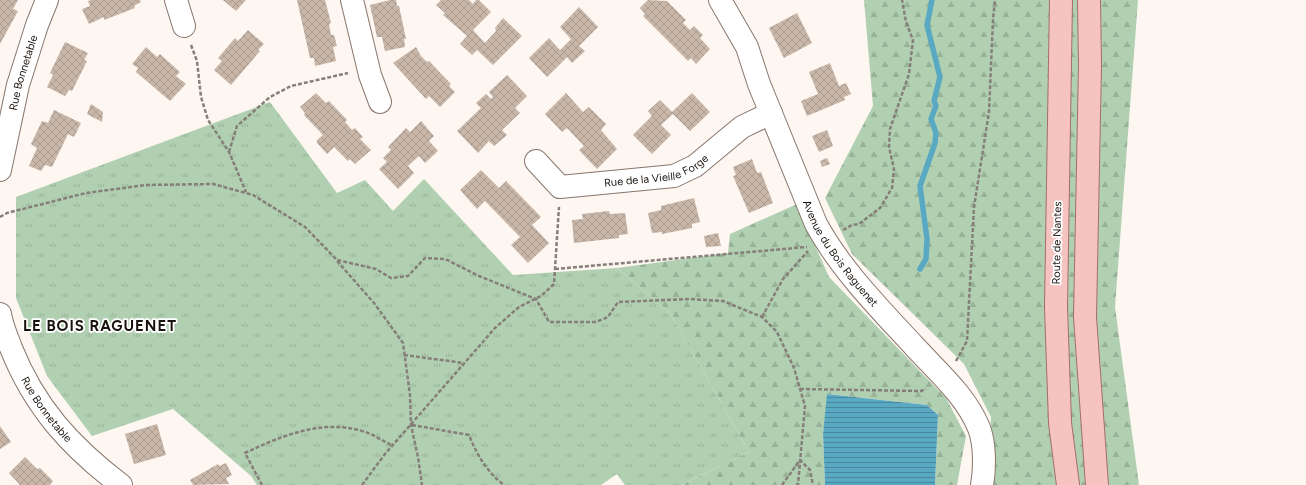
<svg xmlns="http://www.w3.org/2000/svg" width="1306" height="485" font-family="Figtree,sans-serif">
  <defs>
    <pattern id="forest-firs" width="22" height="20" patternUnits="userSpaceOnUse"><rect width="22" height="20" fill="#b1d0b2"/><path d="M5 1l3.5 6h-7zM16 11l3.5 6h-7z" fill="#98b298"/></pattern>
    <pattern id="park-tufts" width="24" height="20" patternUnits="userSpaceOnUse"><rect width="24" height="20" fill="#b1d0b2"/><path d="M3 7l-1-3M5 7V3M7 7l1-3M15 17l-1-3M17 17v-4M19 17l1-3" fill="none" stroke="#98b298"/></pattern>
    <pattern id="water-rules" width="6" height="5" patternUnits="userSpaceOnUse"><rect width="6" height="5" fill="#5aa9c3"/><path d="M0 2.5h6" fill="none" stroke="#4a889d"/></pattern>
    <pattern id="building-cross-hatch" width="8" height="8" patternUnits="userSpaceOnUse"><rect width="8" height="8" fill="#c8b7a8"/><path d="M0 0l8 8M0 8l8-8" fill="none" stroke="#ab9c8f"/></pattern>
  </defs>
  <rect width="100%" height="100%" fill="#fef6f1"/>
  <path fill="url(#forest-firs)" d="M864 0H1138L1115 307 1139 485H987L991 417 964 364 852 254 825 198 873 106Z
    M797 204 829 277 946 398 966 436 957 485H935L938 415 927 405 828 394 823 434 825 485H681L749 452 671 314 617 268 728 253 730 234Z"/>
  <path fill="url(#park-tufts)" d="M270 102 337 193 365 180 393 211 424 179 513 275 617 268 671 314 749 452 681 485H625L617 474 601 485H257L251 476 173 409 92 436 47 376 16 298V197Z"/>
  <path fill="url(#water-rules)" d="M827 394 927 405 938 415 935 485H825L823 434Z"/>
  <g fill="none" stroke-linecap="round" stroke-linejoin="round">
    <path stroke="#5aa9c3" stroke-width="5.5" d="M920 269 926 259 927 239 920 186 935 143 936 133 931 119 936 106 934 101 940 77 927 25 932 0"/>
  </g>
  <path fill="url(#building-cross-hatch)" d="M0 0H18L13 9 18 11 0 44Z
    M91 0H140L141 2 134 6 135 8 104 20V17L89 24 82 9 90 6 88 1Z
    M223 0H246L236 11Z
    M297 0H325L331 23 329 24 331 35H334L337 46 333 47 336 61 315 66 314 58H310Z
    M390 0H396L397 6H399L406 39H404L405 47 385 51 382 37H377L370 5Z
    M441 0H469L473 4 476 0H479L491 12 473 30 485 43 496 31 495 28 503 18 522 36 493 65 477 50 472 55 460 44 467 36 443 15 445 13 436 5Z
    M648 0 667 1 686 20 683 23 690 30 694 26 703 35 700 38 710 49 696 64 691 58 688 61 643 16 645 14 640 8Z
    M579 7 598 27 579 46 585 51 572 63 567 57 547 77 529 58 549 38 560 50 571 39 560 27Z
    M797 13 812 43 784 58 769 28Z
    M248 30 264 44 258 50 260 51 231 85 214 70 222 61 218 58 235 38 238 41Z
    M65 42 88 53 84 60 87 61 72 91 69 90 65 96 47 87 53 75 50 73Z
    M146 47 157 57 160 54 180 72 176 76 186 84 170 101 136 72 138 68 132 64Z
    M416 47 421 56 427 62 429 61 451 84 449 86 455 92 440 107 429 96 426 99 393 63Z
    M830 63 839 86 846 83 851 94 844 97 845 100 807 116 801 101 818 94 809 72Z
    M507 75 527 96 515 108 520 113 502 130 507 135 494 146 489 141 478 153 457 131 481 108 476 103 486 94 491 99 493 97 489 92Z
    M316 93 326 103 329 101 347 120 345 122 352 130 355 128 363 137 360 139 371 150 355 164 350 159 348 161 334 147 327 154 317 143V140L323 135 304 115 305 113 300 107Z
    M566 93 583 112 589 107 606 124 601 130 617 149 597 169 579 150 584 146 567 128 562 132 545 114Z
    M692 93 710 112 690 131 673 114 661 125 671 135 652 154 633 135 652 116 648 111 660 100 672 112Z
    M91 104 103 112 102 122 87 114Z
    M54 110 81 123 74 137 68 134 52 167 45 165 41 171 29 166 37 148 31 144 42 121 48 123Z
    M421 121 434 136 429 141 438 151 425 163 419 156 408 166 414 173 398 189 379 169 387 162 383 158 391 150 388 147 406 128 410 132Z
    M827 130 833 146 819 152 812 136Z
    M827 158 830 164 822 167 820 161Z
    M752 159 757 173 761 172 773 203 749 213 733 176 736 175 733 167Z
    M481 170 499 188 506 181 541 217 532 225 549 243 528 263 511 245 520 237 485 201 477 209 460 190Z
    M694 198 700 222 692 224V228L662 234V232L652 233 648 213 661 210V206Z
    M609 211 610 214 625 213 628 234 619 235V238L574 243 572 220 583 219 582 214Z
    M718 233 721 246 706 247 704 236Z
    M157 424 166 455 134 464 125 434Z
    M0 426 11 442 0 449Z
    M25 457 37 469 40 468 53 481 50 485H20L9 473Z
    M226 463 232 475 226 478 229 484 193 485 190 480 218 464 219 466Z"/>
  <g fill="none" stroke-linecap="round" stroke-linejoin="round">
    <defs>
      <g id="minor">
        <path d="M176 0 184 26"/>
        <path d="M352 0 370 75 380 102"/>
        <path id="s1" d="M720 0 747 47 759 84 816 224C841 270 880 309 915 347 938 372 966 396 979 428 985 443 985 469 982 485"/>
        <path id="s2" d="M536 161 560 187 674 176 695 166 742 127 771 113"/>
        <path id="s3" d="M0 170 18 85 37 25 47 0"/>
        <path id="s4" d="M0 314C2 326 7 337 11 348 35 408 71 447 121 485"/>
      </g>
      <path id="major" d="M1061 0 1056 307 1060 423 1068 485
        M1089 0 1090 65 1085 317 1097 485"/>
    </defs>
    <use href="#minor" stroke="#88766b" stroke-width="24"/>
    <use href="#major" stroke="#a56d67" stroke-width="24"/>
    <path stroke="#857e79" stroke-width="2.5" stroke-dasharray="4 2" stroke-linecap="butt" d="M191 45 197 61 201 97 208 120 229 152 246 192
      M229 152 237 126 270 97 291 86 348 73
      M0 217 7 213 86 193 146 185 213 184 253 195 305 227 337 260 376 269 391 278 408 276 425 258 445 259 479 276 536 299 549 322H596L608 317 618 302 690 299 723 301 762 317 777 332 794 368 805 406 798 485
      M843 230 852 225 859 224 880 208 892 188 894 169 889 147 890 129 909 74 913 40 906 22 902 0
      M337 261 374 303 403 343 410 395 411 425 418 457 422 485
      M555 269 807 247
      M762 317 783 279 808 251
      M404 355 464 363
      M956 361 967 341 974 207 989 112 993 19 995 0
      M800 389 921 391 926 389
      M412 425 469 435C477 455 487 472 504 485
      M262 485 245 453C281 436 322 419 362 431 373 434 383 441 393 446
      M362 485 385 454 495 328 519 307 541 296 554 284 559 207
      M782 485 800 460 810 470 813 485"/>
    <use href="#minor" stroke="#fff" stroke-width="22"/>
    <use href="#major" stroke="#f6c4c0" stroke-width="22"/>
  </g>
  <g text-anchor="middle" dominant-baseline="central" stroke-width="3.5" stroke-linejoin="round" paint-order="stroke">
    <g font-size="11" fill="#1a140f" stroke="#fff">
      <text stroke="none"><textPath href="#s3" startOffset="100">Rue Bonnetable</textPath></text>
      <text stroke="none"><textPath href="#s2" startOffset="134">Rue de la Vieille Forge</textPath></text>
      <text transform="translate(1057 243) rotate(-89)">Route de Nantes</text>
      <text stroke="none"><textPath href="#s1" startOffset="282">Avenue du Bois Raguenet</textPath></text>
      <text stroke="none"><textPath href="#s4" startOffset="107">Rue Bonnetable</textPath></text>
    </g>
    <g font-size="15" font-weight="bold" letter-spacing="1" fill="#1a140f" stroke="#fff">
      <text x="100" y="326">LE BOIS RAGUENET</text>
    </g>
  </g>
</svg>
